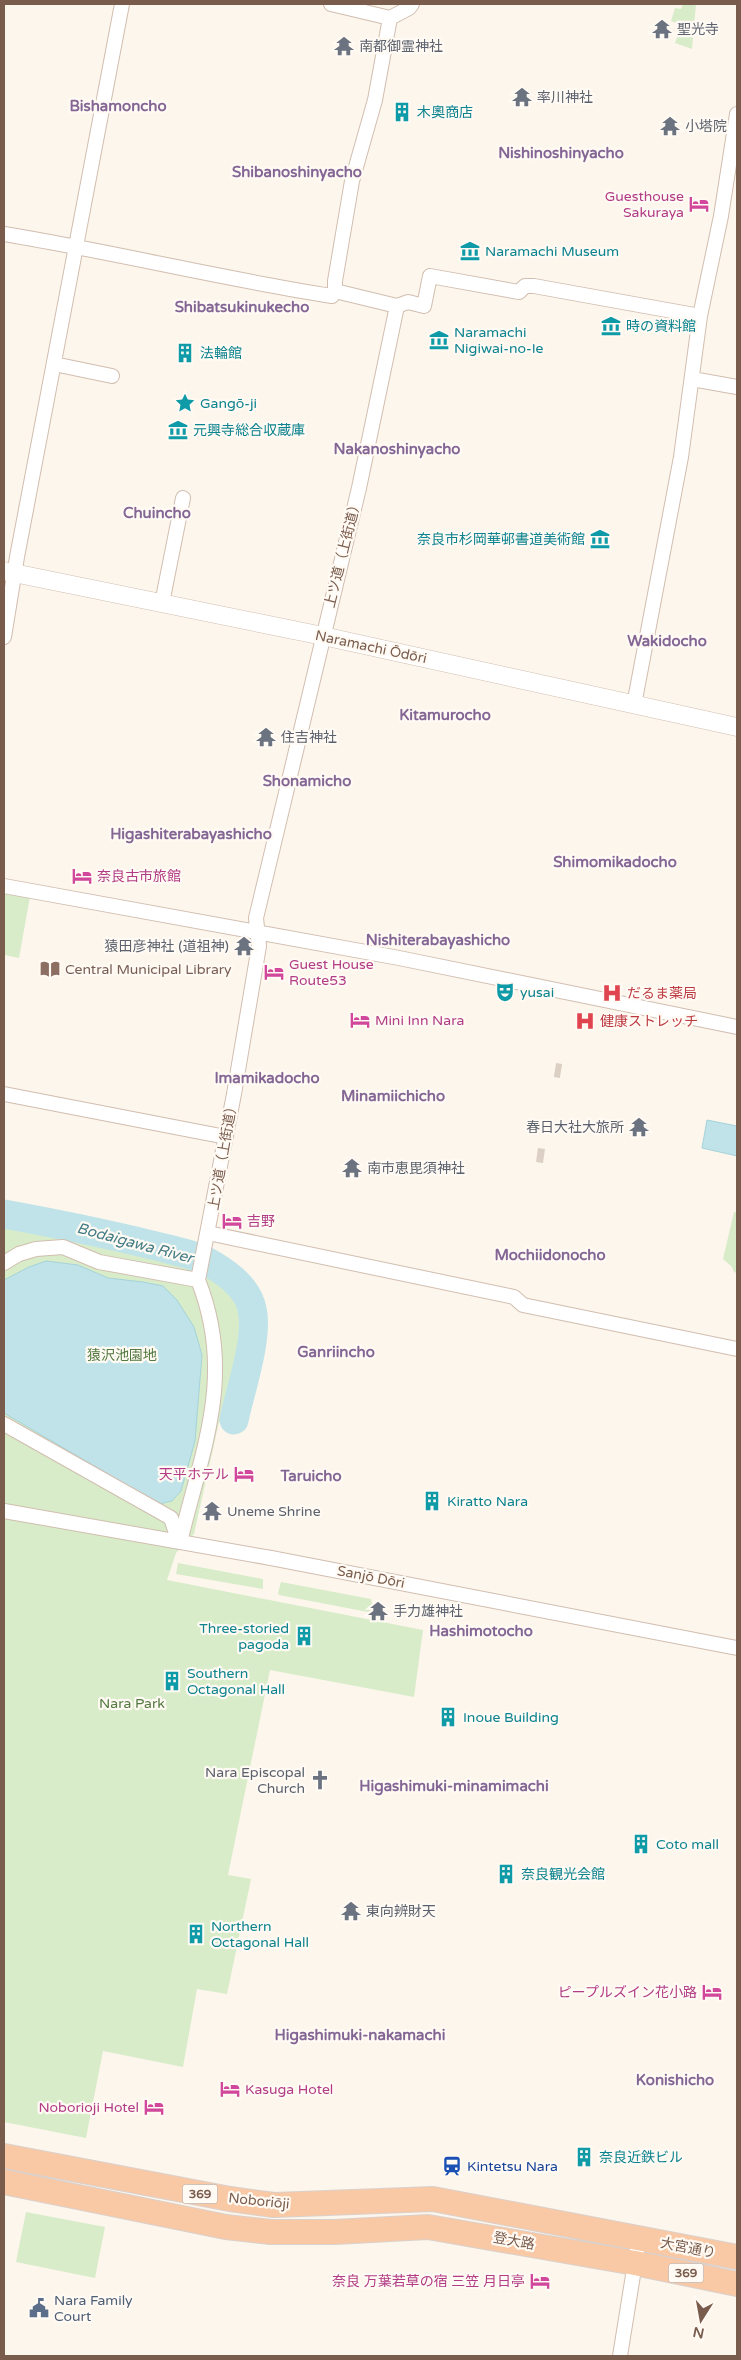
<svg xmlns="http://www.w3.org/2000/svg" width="741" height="2360" font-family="'Varela Round','Noto Sans JP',sans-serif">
  <rect width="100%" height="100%" fill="#fdf6ec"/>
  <path fill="#d8ecc9" d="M683 4H696L692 49 675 43 681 25 671 21 675 8 681 9Z
    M4 886 31 891 19 958 5 955 4 960Z
    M4 1204 199 1252 235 1276 246 1290 257 1314V1326L236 1428 219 1422 194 1534 176 1553 167 1580 423 1630 414 1697 270 1670 228 1875 251 1879 227 1994 197 1989 183 2067 103 2051 86 2138 4 2122Z
    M734 1212H737V1273L734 1272 732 1267 723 1259Z
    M178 1563 263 1579V1589L176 1574Z
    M281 1582 371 1599 372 1602 371 1610 368 1612 279 1595 278 1593Z
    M26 2212 105 2227 95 2278 16 2262Z"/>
  <path fill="#bfe3e8" stroke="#a5d3da" d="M707 1120 737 1126V1156L702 1148Z
    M46 1261 78 1265 108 1278 143 1282 163 1286 177 1300 194 1327 202 1355 195 1441 181 1491 172 1501 159 1504 4 1413V1280L29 1267Z"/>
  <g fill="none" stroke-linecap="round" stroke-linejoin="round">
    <path stroke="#bfe3e8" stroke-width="29" d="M4 1214C53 1223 103 1233 152 1245 172 1250 195 1254 213 1265 230 1275 248 1289 252 1309 259 1337 240 1391 234 1420"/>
    <path stroke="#dcd0c4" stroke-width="14" stroke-dasharray="14 7" stroke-linecap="butt" d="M555 1070 561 1071
      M537 1155 544 1156"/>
    <defs>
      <path id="minor" d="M331 4 390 18
        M390 18 409 8 412 4
        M4 234C114 252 222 279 332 296L335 291
        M397 306 408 302 424 306 430 276 519 292 525 286H534L700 316
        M54 364 112 376
        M692 379 737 387
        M162 603 183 498
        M4 637 17 557 122 4
        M634 705 681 457 700 316 721 216 737 114
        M4 886 399 958 737 1027
        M4 1094 226 1137
        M208 1233 514 1297 523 1305 737 1349
        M4 1263 19 1254 36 1249 63 1247 99 1262 198 1280
        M4 1424 171 1518 179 1542
        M4 1511 271 1558 737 1648
        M180 1542C202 1450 236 1375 198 1280L234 1094 259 946 256 918 359 488 397 306 335 291V281L352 181 375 100 390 18
        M620 2356 639 2238"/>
      <path id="tertiary" d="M4 571 323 636 737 727"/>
      <path id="trunk" d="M4 2156 230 2199 274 2205 433 2199 737 2257
        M4 2182 226 2227 271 2232H334L428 2227 635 2263 737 2284"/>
    </defs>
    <use href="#minor" stroke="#d1beb0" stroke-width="16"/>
    <use href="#tertiary" stroke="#d1beb0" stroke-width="19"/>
    <use href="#trunk" stroke="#dad1cd" stroke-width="26"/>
    <use href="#minor" stroke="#fff" stroke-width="14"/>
    <use href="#tertiary" stroke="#fff" stroke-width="18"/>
    <use href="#trunk" stroke="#f9c8a4" stroke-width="24"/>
  </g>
  <defs>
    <symbol id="temple-bare" viewBox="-9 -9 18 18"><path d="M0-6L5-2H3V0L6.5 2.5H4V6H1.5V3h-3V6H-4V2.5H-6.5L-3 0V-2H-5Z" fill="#6b7280" stroke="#fffaf3" stroke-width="2.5" paint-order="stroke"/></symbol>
    <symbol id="building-bare" viewBox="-9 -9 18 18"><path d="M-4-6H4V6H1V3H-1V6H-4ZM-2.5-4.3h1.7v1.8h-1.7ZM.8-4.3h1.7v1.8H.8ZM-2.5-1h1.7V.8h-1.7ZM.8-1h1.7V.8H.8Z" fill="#0f9aa8" stroke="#fffaf3" stroke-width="2.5" paint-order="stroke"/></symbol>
    <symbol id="hotel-bare" viewBox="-9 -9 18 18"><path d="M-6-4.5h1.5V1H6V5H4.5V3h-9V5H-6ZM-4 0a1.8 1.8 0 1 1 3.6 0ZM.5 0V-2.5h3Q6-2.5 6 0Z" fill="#d1479c" stroke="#fffaf3" stroke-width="2.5" paint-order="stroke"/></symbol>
    <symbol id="museum-bare" viewBox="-9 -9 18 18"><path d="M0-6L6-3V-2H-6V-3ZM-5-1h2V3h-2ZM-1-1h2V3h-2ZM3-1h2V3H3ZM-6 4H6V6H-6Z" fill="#0f9aa8" stroke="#fffaf3" stroke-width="2.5" paint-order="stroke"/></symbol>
    <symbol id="sight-bare" viewBox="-9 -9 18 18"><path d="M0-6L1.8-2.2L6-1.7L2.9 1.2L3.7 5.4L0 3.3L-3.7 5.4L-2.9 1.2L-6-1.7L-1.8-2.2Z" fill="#0f9aa8" stroke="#fffaf3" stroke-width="2.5" paint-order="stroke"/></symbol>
    <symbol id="library-bare" viewBox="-9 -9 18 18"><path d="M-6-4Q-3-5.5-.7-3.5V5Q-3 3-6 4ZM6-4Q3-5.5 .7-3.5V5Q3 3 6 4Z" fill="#8d6e63" stroke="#fffaf3" stroke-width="2.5" paint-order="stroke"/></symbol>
    <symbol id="theatre-bare" viewBox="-9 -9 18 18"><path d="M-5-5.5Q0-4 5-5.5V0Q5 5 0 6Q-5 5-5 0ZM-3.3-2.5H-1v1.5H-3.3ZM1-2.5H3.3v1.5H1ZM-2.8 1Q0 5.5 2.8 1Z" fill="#0f9aa8" stroke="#fffaf3" stroke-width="2.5" paint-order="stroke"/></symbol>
    <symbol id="hospital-bare" viewBox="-9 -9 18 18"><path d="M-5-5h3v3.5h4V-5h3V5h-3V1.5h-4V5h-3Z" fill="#e0444e" stroke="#fffaf3" stroke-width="2.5" paint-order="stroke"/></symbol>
    <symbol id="church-bare" viewBox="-9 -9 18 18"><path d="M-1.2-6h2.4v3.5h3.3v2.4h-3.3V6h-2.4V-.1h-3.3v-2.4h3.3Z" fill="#6b7280" stroke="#fffaf3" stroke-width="2.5" paint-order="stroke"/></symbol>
    <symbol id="station-bare" viewBox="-9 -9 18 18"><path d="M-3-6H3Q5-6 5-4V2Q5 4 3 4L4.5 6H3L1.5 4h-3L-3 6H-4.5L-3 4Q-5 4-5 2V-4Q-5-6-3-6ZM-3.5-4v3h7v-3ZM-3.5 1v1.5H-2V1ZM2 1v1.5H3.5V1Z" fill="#1a4fb4" stroke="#fffaf3" stroke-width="2.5" paint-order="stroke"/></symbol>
    <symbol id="civic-bare" viewBox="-9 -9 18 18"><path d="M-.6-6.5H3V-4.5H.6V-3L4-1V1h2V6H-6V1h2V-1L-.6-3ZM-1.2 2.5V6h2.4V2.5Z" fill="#5c6f8a" stroke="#fffaf3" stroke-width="2.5" paint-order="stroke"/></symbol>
  </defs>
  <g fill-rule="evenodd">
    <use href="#temple-bare" x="648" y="15" width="28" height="28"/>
    <use href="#temple-bare" x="330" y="32" width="28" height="28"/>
    <use href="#temple-bare" x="508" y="83" width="28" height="28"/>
    <use href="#building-bare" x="388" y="98" width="28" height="28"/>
    <use href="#temple-bare" x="656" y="112" width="28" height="28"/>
    <use href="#hotel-bare" x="685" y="190" width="28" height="28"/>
    <use href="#museum-bare" x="456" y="237" width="28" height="28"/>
    <use href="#museum-bare" x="597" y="312" width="28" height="28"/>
    <use href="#museum-bare" x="425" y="326" width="28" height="28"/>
    <use href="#building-bare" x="171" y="339" width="28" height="28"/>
    <use href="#sight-bare" x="171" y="389" width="28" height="28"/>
    <use href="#museum-bare" x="164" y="416" width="28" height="28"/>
    <use href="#museum-bare" x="586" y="525" width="28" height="28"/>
    <use href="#temple-bare" x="252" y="723" width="28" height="28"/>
    <use href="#hotel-bare" x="68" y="862" width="28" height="28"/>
    <use href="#temple-bare" x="230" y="932" width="28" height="28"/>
    <use href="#library-bare" x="36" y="955" width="28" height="28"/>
    <use href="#hotel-bare" x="260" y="958" width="28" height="28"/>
    <use href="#theatre-bare" x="491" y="978" width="28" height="28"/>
    <use href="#hospital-bare" x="598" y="979" width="28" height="28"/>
    <use href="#hotel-bare" x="346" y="1006" width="28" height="28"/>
    <use href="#hospital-bare" x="571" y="1007" width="28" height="28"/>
    <use href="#temple-bare" x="625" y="1113" width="28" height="28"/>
    <use href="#temple-bare" x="338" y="1154" width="28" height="28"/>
    <use href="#hotel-bare" x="218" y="1207" width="28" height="28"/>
    <use href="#hotel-bare" x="230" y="1460" width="28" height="28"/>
    <use href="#building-bare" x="418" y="1487" width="28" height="28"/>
    <use href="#temple-bare" x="198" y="1497" width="28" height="28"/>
    <use href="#temple-bare" x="364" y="1597" width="28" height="28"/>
    <use href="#building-bare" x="290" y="1622" width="28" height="28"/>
    <use href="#building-bare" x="158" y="1667" width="28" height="28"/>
    <use href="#building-bare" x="434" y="1703" width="28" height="28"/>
    <use href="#church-bare" x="306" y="1766" width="28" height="28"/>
    <use href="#building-bare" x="627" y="1830" width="28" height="28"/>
    <use href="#building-bare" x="492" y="1860" width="28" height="28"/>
    <use href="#temple-bare" x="337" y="1897" width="28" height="28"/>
    <use href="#building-bare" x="182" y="1920" width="28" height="28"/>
    <use href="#hotel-bare" x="698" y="1978" width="28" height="28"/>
    <use href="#hotel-bare" x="216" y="2075" width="28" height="28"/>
    <use href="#hotel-bare" x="140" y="2093" width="28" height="28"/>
    <use href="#building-bare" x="570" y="2143" width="28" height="28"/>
    <use href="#station-bare" x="438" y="2152" width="28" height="28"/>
    <use href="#hotel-bare" x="526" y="2267" width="28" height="28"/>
    <use href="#civic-bare" x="25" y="2294" width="28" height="28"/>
  </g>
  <g text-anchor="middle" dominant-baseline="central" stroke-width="4.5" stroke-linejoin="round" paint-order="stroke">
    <g fill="#fffaf3" stroke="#a28b7f" stroke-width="1">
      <rect x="182.5" y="2184.5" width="35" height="19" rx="4"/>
      <rect x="668.5" y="2263.5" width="35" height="19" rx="4"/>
    </g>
    <g font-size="12" font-weight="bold" fill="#7a5c4d">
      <text x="200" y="2194">369</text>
      <text x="686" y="2273">369</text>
    </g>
    <g font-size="14" fill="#5b616d" stroke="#fffaf3" text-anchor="start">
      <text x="677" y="29">聖光寺</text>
      <text x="359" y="46">南都御霊神社</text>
      <text x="537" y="97">率川神社</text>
      <text x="685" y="126">小塔院</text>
      <text x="281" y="737">住吉神社</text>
      <text x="229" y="946" text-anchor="end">猿田彦神社 (道祖神)</text>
      <text x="624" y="1127" text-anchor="end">春日大社大旅所</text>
      <text x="367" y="1168">南市恵毘須神社</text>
      <text x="227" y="1511">Uneme Shrine</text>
      <text x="393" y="1611">手力雄神社</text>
      <text x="305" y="1772" text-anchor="end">Nara Episcopal<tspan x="305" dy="16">Church</tspan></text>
      <text x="366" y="1911">東向辨財天</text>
    </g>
    <g font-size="14" fill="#0d838f" stroke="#fffaf3" text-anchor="start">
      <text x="417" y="112">木奧商店</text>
      <text x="485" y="251">Naramachi Museum</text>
      <text x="626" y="326">時の資料館</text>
      <text x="454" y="332">Naramachi<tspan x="454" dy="16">Nigiwai-no-Ie</tspan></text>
      <text x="200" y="353">法輪館</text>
      <text x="200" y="403">Gangō-ji</text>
      <text x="193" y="430">元興寺総合収蔵庫</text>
      <text x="585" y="539" text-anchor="end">奈良市杉岡華邨書道美術館</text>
      <text x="520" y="992">yusai</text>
      <text x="447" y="1501">Kiratto Nara</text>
      <text x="289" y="1628" text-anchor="end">Three-storied<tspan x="289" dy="16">pagoda</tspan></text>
      <text x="187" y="1673">Southern<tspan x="187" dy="16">Octagonal Hall</tspan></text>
      <text x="463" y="1717">Inoue Building</text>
      <text x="656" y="1844">Coto mall</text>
      <text x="521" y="1874">奈良観光会館</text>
      <text x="211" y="1926">Northern<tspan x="211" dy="16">Octagonal Hall</tspan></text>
      <text x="599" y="2157">奈良近鉄ビル</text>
    </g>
    <g font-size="14" fill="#b23c85" stroke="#fffaf3" text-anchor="end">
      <text x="684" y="196">Guesthouse<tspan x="684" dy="16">Sakuraya</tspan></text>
      <text x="97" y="876" text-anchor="start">奈良古市旅館</text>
      <text x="289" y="964" text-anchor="start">Guest House<tspan x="289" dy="16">Route53</tspan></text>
      <text x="375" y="1020" text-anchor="start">Mini Inn Nara</text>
      <text x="247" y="1221" text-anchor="start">吉野</text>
      <text x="229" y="1474">天平ホテル</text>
      <text x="697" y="1992">ピープルズイン花小路</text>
      <text x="245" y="2089" text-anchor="start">Kasuga Hotel</text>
      <text x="139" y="2107">Noborioji Hotel</text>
      <text x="525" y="2281">奈良 万葉若草の宿 三笠 月日亭</text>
    </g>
    <g font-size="14" fill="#7a5c4d" stroke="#fffaf3">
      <text transform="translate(343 553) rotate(-76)">上ツ道（上街道）</text>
      <text transform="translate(371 647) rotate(12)">Naramachi Ōdōri</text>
      <text transform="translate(223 1155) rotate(-80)">上ツ道（上街道）</text>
      <text transform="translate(371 1577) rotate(11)">Sanjō Dōri</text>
      <text transform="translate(259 2201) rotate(6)">Noboriōji</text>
      <text transform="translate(514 2241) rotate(10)">登大路</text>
      <text transform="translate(688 2248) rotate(11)">大宮通り</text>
    </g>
    <g font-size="14" fill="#785e54" stroke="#fffaf3" text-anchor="start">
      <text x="65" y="969">Central Municipal Library</text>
    </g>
    <g font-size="14" fill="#be3a42" stroke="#fffaf3" text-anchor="start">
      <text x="627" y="993">だるま薬局</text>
      <text x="600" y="1021">健康ストレッチ</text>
    </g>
    <g font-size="14" fill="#537a41" stroke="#fffaf3">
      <text x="122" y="1355">猿沢池園地</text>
      <text x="132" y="1703">Nara Park</text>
    </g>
    <g font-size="14" fill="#164399" stroke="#fffaf3" text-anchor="start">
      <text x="467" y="2166">Kintetsu Nara</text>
    </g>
    <g font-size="14" fill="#4e5e75" stroke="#fffaf3" text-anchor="start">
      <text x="54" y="2300">Nara Family<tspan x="54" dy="16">Court</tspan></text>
    </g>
    <g font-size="15" font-weight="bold" fill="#846695" stroke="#fffaf3">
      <text x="118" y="106">Bishamoncho</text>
      <text x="561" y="153">Nishinoshinyacho</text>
      <text x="297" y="172">Shibanoshinyacho</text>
      <text x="242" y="307">Shibatsukinukecho</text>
      <text x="397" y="449">Nakanoshinyacho</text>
      <text x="157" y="513">Chuincho</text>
      <text x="667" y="641">Wakidocho</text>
      <text x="445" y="715">Kitamurocho</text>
      <text x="307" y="781">Shonamicho</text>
      <text x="191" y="834">Higashiterabayashicho</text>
      <text x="615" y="862">Shimomikadocho</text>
      <text x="438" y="940">Nishiterabayashicho</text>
      <text x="267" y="1078">Imamikadocho</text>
      <text x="393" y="1096">Minamiichicho</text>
      <text x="550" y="1255">Mochiidonocho</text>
      <text x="336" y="1352">Ganriincho</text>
      <text x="311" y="1476">Taruicho</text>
      <text x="481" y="1631">Hashimotocho</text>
      <text x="454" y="1786">Higashimuki-minamimachi</text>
      <text x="360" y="2035">Higashimuki-nakamachi</text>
      <text x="675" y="2080">Konishicho</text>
    </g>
    <g font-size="15" font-style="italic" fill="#437c86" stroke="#fffaf3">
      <text transform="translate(135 1243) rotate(15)">Bodaigawa River</text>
    </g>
  </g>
  <rect width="741" height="2360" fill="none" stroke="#7a5c4d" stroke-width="10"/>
  <g transform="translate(701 2320) rotate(191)" stroke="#fffaf3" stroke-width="4" paint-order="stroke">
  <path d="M0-4L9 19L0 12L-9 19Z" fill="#7a5c4d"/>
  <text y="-8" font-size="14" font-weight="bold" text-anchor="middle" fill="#7a5c4d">N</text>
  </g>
</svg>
